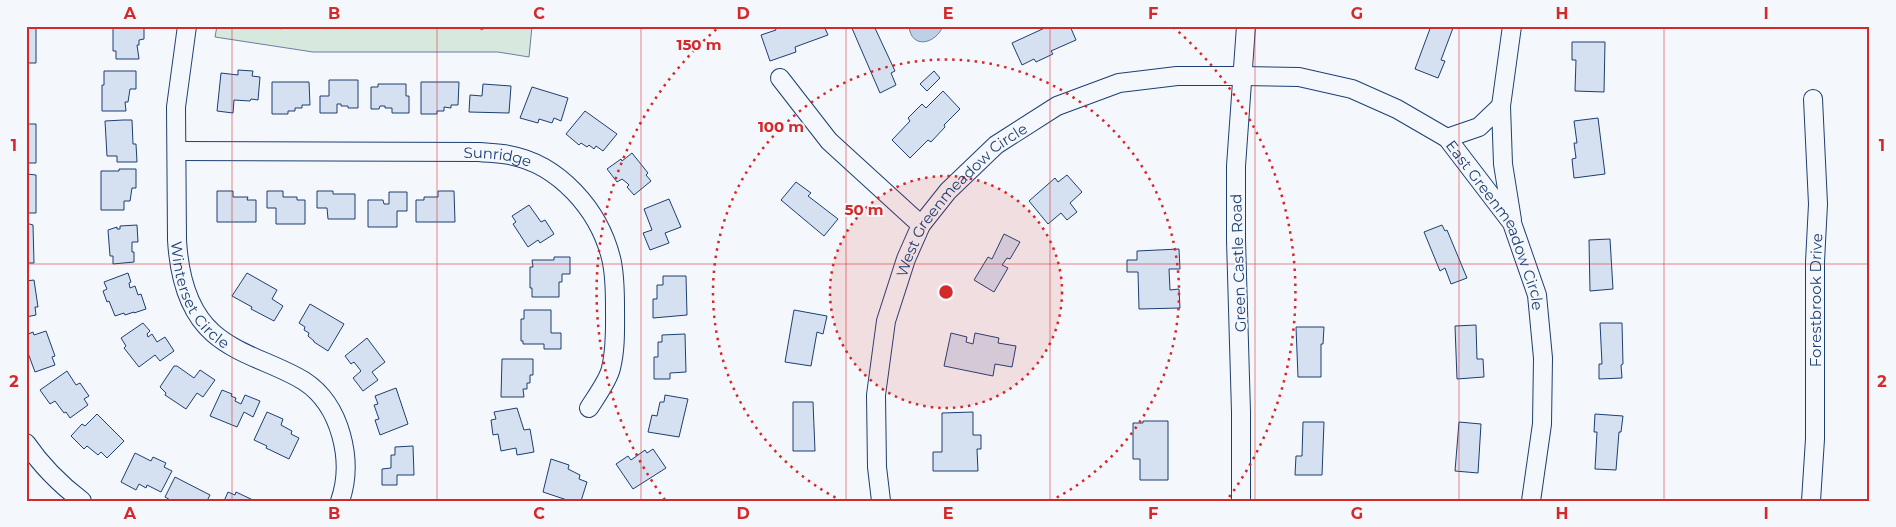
<svg xmlns="http://www.w3.org/2000/svg" width="1896" height="527" font-family="Montserrat,sans-serif">
  <rect width="100%" height="100%" fill="#f4f7fb"/>
  <path fill="#d7e8df" stroke="#687fa3" d="M217 26H532L529 57 498 52H313L215 37Z"/>
  <path fill="#bed0e5" stroke="#687fa3" d="M909 26H943C936 44 911 50 909 26Z"/>
  <path fill="#d5e0f0" stroke="#1d3f73" d="M26 26H36V63H26Z
    M113 26H144V39L139 40V45H137L139 59H116V51H113Z
    M774 26H824L828 35 795 47 796 52 770 61 761 35 776 30Z
    M851 26H874L895 71 891 73 896 85 880 93Z
    M1049 26H1070L1076 40 1051 51 1053 54 1036 62 1034 59 1022 65 1012 43Z
    M1431 26H1448L1453 28 1441 60 1445 61 1438 78 1415 69Z
    M1572 42H1605L1604 92 1575 91 1576 60H1572Z
    M238 70 253 71 252 76 260 77 258 100 251 99 250 101 234 100 233 113 217 111 221 73 238 75Z
    M104 71H136V89H130L128 102H125L126 111H102V85H104Z
    M934 71 940 78 927 91 920 84Z
    M26 74H28V102H26Z
    M329 80H358V108H348V106H341V104H337V113H320V96H329Z
    M272 82H309L310 105H302V108H295V111H288V114H272Z
    M421 82H459L458 105H451V108L444 107V111H437V114H421Z
    M378 84H406V96H409V113H392V108H385V106H380L379 109H371V87H378Z
    M483 84 511 86 509 113 469 112 470 95 482 96Z
    M532 87 568 98 561 121 554 118 552 123 539 119 538 123 520 118Z
    M943 91 960 109 944 125 945 127 931 142 928 140 910 158 892 140 910 121 908 118 922 104 926 108Z
    M585 111 617 134 603 151 596 146 594 149 589 145 587 147 581 143 579 145 566 134Z
    M1598 118 1605 174 1574 178 1572 159 1576 158 1574 143H1577L1574 121Z
    M123 120H132L133 144H136L137 162H117V156H107L105 121Z
    M27 124H36V163H26Z
    M632 153 648 173 646 175 651 181 634 195 627 187 629 185 627 183 622 179 617 182 607 169 621 159 622 161Z
    M119 169H136V188H132L130 201H124V210H101V171H119Z
    M27 174 36 175V213H26Z
    M1067 175 1082 192 1070 203 1077 212 1067 220 1061 213 1048 224 1029 201 1055 178 1058 182Z
    M796 182 811 193 808 196 838 219 824 236 781 200Z
    M217 191H233V197H248L247 200H256V222H217Z
    M267 191H283V197H297V200H305V224H276V208H267Z
    M317 191H333V194H355V219H328L327 208H317Z
    M438 191H454L455 222H416V200H424V197H438Z
    M389 192H407V211H397V227H368V200H383L384 204H389Z
    M669 199 681 227 665 233 669 243 650 250 643 233 652 230 644 209Z
    M529 205 541 222 545 220 554 234 540 243 538 240 528 247 513 224 516 222 512 216Z
    M26 223 33 225 34 263H26Z
    M137 225 138 242H132V252H134V262L113 264V256H110L108 230 117 227V229H120V226Z
    M1442 225 1445 231 1447 230 1467 278 1451 284 1445 268 1440 271 1424 232Z
    M1004 234 1020 242 1010 259 1007 258 1002 265 1008 268 994 292 974 280 988 257 992 259Z
    M1610 239 1613 289 1590 291 1589 240Z
    M1179 249 1180 269H1169L1170 290 1179 289 1180 308 1139 309 1138 272H1127V260H1137V251Z
    M554 257H570V274H562V282H559V297H532V288H530V267H533L532 260H554Z
    M128 273 131 282 129 283 130 288 135 286 138 295 141 294 146 309 134 313V312L125 315 124 313 115 316 109 301 107 302 103 291 107 289 104 282Z
    M247 273 277 290 272 299 283 306 274 321 251 309 252 307 232 296Z
    M663 276H686L687 315 653 318V299H657V285H663Z
    M34 280 38 307H35L36 315 26 317V281Z
    M310 304 344 324 328 351 314 342V341L308 336 309 333 304 330 305 327 299 323Z
    M524 310H551V333H561V349H544V344H523V341H521V319H524Z
    M794 310 827 316 823 334 817 332 811 366 785 362Z
    M143 323 150 331 147 334 148 337 152 334 157 342 165 337 174 351 160 361 155 355 139 367 124 348 126 346 121 338Z
    M1600 323H1622L1623 364 1621 365 1622 378 1599 379V364H1602Z
    M1476 325 1477 359H1483L1484 377 1457 379 1455 326Z
    M1296 327H1324L1323 344H1321V377H1298Z
    M46 331 55 356 52 357 55 365 35 372 28 353 26 354V335L33 332 34 335Z
    M951 333 967 337 966 342 973 344 975 333 999 338 998 343 1016 346 1012 367 995 364 993 376 944 366Z
    M685 334 686 372 670 373V379H654V357H658V342H662V335Z
    M367 338 385 362 372 372 378 380 363 391 353 378 361 371 354 362 351 364 345 356Z
    M502 359H533V375H530V383H527V389H523L524 397H501Z
    M174 366H177L194 378 200 370 215 380 203 397 197 393 186 409 165 395 166 393 160 387Z
    M67 371 76 385 80 383 89 396 84 399 88 405 70 418 66 412 64 413 55 401 50 404 40 390Z
    M396 388 408 424 380 435 375 420 379 419 374 405 378 404 375 396Z
    M222 390 232 394 231 396 236 398 235 401 241 404 245 395 260 401 253 417 244 412 237 427 210 416Z
    M665 395 688 399 679 437 648 432 652 415 657 416 660 402H664Z
    M793 402H813L815 451H793Z
    M517 408 524 430 530 429 534 452 517 455 516 448 501 451 498 434 493 435 491 420 496 419 494 412Z
    M267 412 283 419 281 425 292 431 291 434 299 438 289 459 266 448 267 446 254 440Z
    M973 412V435H981V449H977L978 471H933V452H942V413Z
    M97 414 124 441 107 458 101 452 98 455 87 446 84 449 71 436 82 424 85 426Z
    M1595 414 1623 416 1621 432H1619L1616 470 1595 469 1597 432H1594Z
    M1143 421H1168V480H1140V459H1133V423H1143Z
    M1303 422H1324L1322 475H1295L1296 456H1302Z
    M1459 422 1481 424 1478 473 1455 471Z
    M413 446 414 475H397V485H382V469L391 468V455H395V447Z
    M653 449 666 468 633 489 616 464 628 456 631 460 645 450 647 453Z
    M135 453 151 461 153 457 166 463 164 467 172 471 161 492 147 485 146 488 139 484 136 490 121 482Z
    M551 459 569 465 568 469 580 475 579 479 587 482 581 501H570L543 492Z
    M175 477 210 495 207 501H172L165 497Z
    M228 492 235 495 236 492 255 501H224Z"/>
  <g fill="none" stroke-linecap="round" stroke-linejoin="round">
    <defs>
      <g id="minor">
        <path id="s1" d="M187 26 176 107 177 240C179 274 187 310 213 333 239 356 275 363 304 381 341 405 354 461 340 501"/>
        <path d="M780 78 829 141 921 225"/>
        <path d="M1447 138 1479 127 1501 106"/>
        <path id="s2" d="M177 151 479 152C489 153 499 153 509 155 559 164 599 210 611 258 615 274 615 291 615 307 615 327 616 348 611 368 609 379 596 397 589 408"/>
        <path d="M1512 220 1503 164 1501 106 1512 26"/>
        <path d="M26 443C41 465 61 485 82 501"/>
        <path id="s3" d="M881 501 877 467 876 395 886 321 906 259 921 225 948 191 996 145 1057 106 1119 83 1177 76H1242L1299 77 1352 89 1397 109 1447 138 1512 223 1537 295 1543 358 1542 424 1531 501"/>
        <path d="M1241 501V412L1236 240V166L1246 26"/>
        <path id="s4" d="M1811 501 1815 439V262L1818 204 1813 99"/>
      </g>
    </defs>
    <use href="#minor" stroke="#1d3f73" stroke-width="20"/>
    <path stroke="#5e769c" stroke-width="2.5" stroke-dasharray="4 2.5" stroke-linecap="butt" d="M278 26 281 28 290 26
      M347 26H351
      M475 26 481 29 488 26"/>
    <use href="#minor" stroke="#f4f7fb" stroke-width="18"/>
  </g>
  <path fill="none" stroke="#d62828" stroke-width="1" stroke-opacity="0.55" d="M232 26V501M437 26V501M641 26V501M846 26V501M1050 26V501M1255 26V501M1459 26V501M1664 26V501M26 264H1870"/>
  <circle cx="946" cy="292" r="116" fill="#d62828" fill-opacity=".12"/>
  <g fill="none" stroke="#d62828" stroke-width="2.5" stroke-dasharray="2.5 5">
    <circle cx="946" cy="292" r="116"/>
    <path d="M842 501A233 233 0 1 1 1050 501"/>
    <path d="M665 500A349 349 0 0 1 719 27M1173 27A349 349 0 0 1 1227 500"/>
  </g>
  <g text-anchor="middle" dominant-baseline="central" stroke-width="4" stroke-linejoin="round" paint-order="stroke">
    <g font-size="15" fill="#1d3f73" stroke="#f4f7fb">
      <text stroke="none"><textPath href="#s2" startOffset="321">Sunridge</textPath></text>
      <text stroke="none"><textPath href="#s3" startOffset="328">West Greenmeadow Circle</textPath></text>
      <text stroke="none"><textPath href="#s3" startOffset="975">East Greenmeadow Circle</textPath></text>
      <text transform="translate(1238 263) rotate(-92)">Green Castle Road</text>
      <text stroke="none"><textPath href="#s1" startOffset="276">Winterset Circle</textPath></text>
      <text stroke="none"><textPath href="#s4" startOffset="201">Forestbrook Drive</textPath></text>
    </g>
  </g>
  <circle cx="946" cy="292" r="8" fill="#d62828" stroke="#f4f7fb" stroke-width="2.5"/>
  <g font-size="15" text-anchor="middle" font-weight="bold" fill="#d62828" stroke="#f4f7fb" stroke-width="4" stroke-linejoin="round" paint-order="stroke">
    <text x="699" y="50">150 m</text>
    <text x="781" y="132">100 m</text>
    <text x="864" y="215">50 m</text>
  </g>
  <rect width="1896" height="527" fill="none" stroke="#f4f7fb" stroke-width="55"/>
  <rect x="28" y="28" width="1840" height="472" fill="none" stroke="#d62828" stroke-width="2"/>
  <g font-size="16" text-anchor="middle" font-weight="bold" fill="#d62828">
    <text x="130" y="19">A</text>
    <text x="334" y="19">B</text>
    <text x="539" y="19">C</text>
    <text x="743" y="19">D</text>
    <text x="948" y="19">E</text>
    <text x="1153" y="19">F</text>
    <text x="1357" y="19">G</text>
    <text x="1562" y="19">H</text>
    <text x="1766" y="19">I</text>
    <text x="14" y="151">1</text>
    <text x="1882" y="151">1</text>
    <text x="14" y="387">2</text>
    <text x="1882" y="387">2</text>
    <text x="130" y="519">A</text>
    <text x="334" y="519">B</text>
    <text x="539" y="519">C</text>
    <text x="743" y="519">D</text>
    <text x="948" y="519">E</text>
    <text x="1153" y="519">F</text>
    <text x="1357" y="519">G</text>
    <text x="1562" y="519">H</text>
    <text x="1766" y="519">I</text>
  </g>
</svg>
